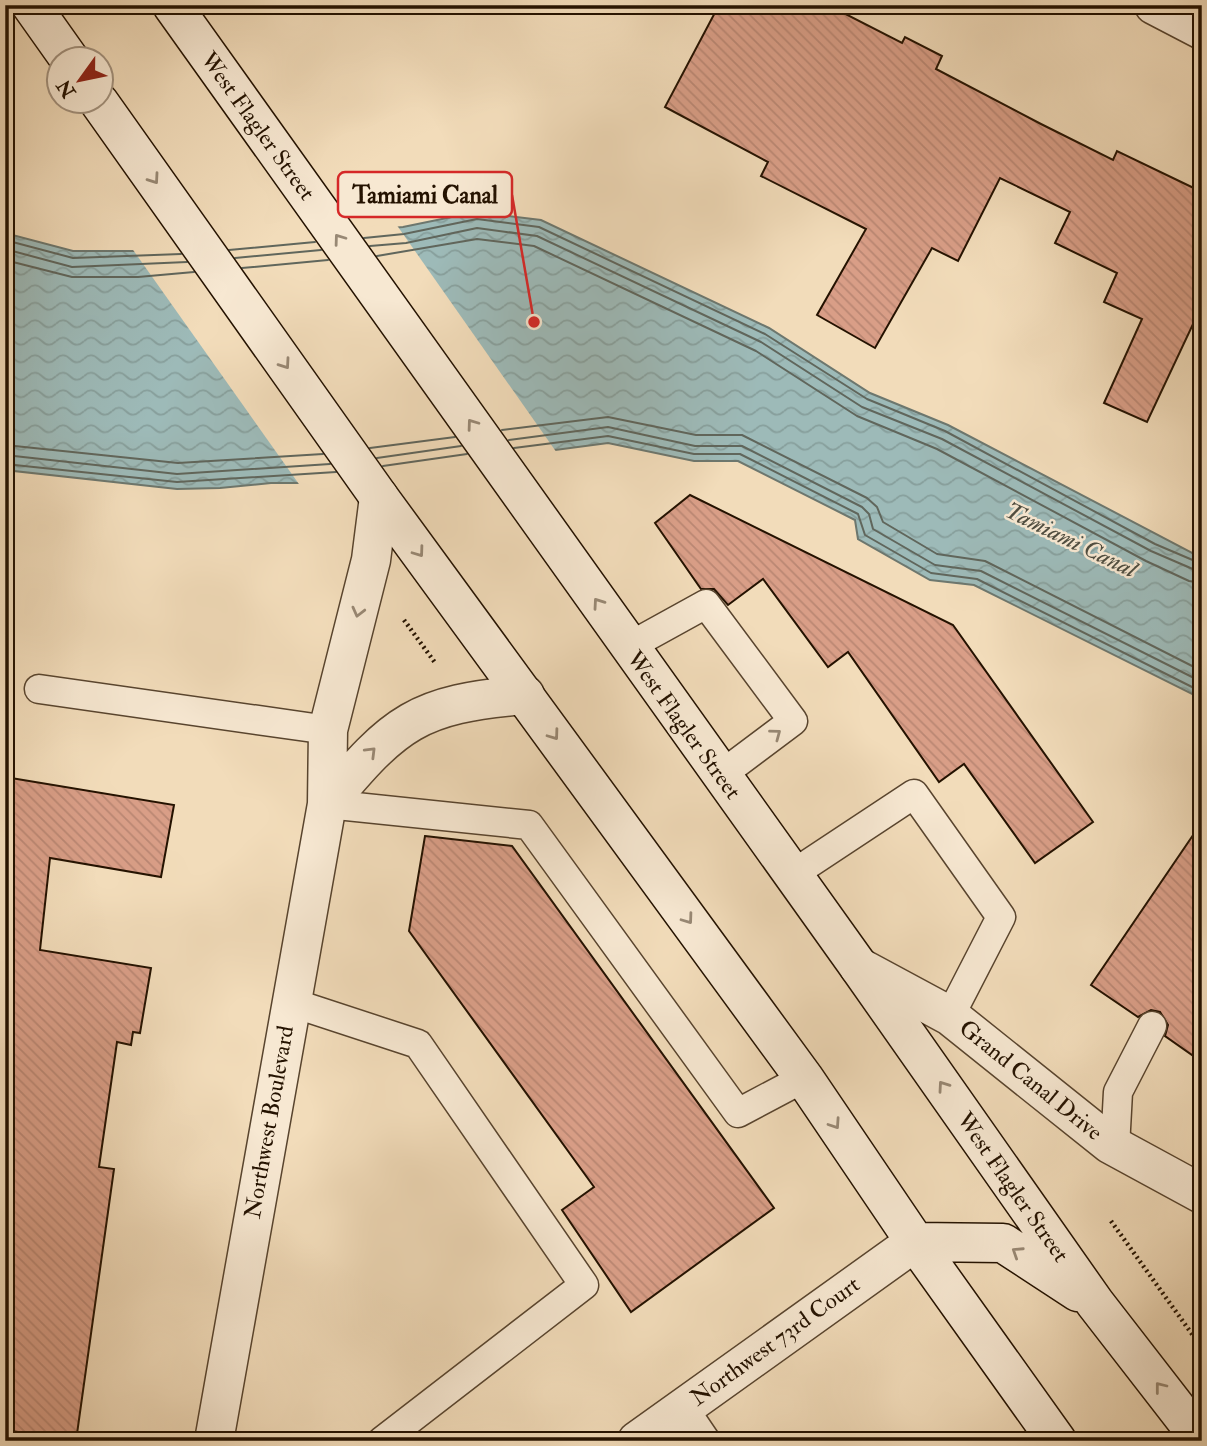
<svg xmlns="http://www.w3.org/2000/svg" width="1207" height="1446" font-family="'IM FELL Double Pica',serif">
  <defs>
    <pattern id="water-waves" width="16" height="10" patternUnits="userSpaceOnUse" patternTransform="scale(1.75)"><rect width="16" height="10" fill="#9dbab8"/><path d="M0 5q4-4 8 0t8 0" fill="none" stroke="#879f9c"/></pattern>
    <pattern id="building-back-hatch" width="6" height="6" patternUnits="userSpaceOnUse" patternTransform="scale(1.75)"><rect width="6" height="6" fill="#d99e87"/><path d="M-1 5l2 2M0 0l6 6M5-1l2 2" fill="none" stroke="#ba8773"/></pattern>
  </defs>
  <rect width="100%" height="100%" fill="#f2dcba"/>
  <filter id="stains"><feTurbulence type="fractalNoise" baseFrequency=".00286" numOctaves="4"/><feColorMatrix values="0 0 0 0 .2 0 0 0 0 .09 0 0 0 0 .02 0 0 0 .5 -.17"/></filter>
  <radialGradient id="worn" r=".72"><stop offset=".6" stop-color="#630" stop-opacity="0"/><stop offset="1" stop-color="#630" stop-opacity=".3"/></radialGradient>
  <path fill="url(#water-waves)" stroke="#6d776e" stroke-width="2" d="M476 212 541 220 769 328 870 393 948 425 1202 558V699L974 585 930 580 858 539 855 520 738 461H694L608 443 305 483H271L220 488 177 489 5 470V233L73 251H137L403 227Z"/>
  <path fill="#f2dcba" d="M396 224 557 453 301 487 131 247Z"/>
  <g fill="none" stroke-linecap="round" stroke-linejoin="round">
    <path stroke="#60665c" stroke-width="2" d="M364 238 404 234 477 219 539 227 765 334 867 399 945 431 1155 544 1202 564
      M5 240 73 258 181 254
      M370 246 406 243 477 228 537 236 761 342 862 407 942 439 1151 551 1202 573
      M5 249 72 267 187 262
      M229 250 315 242
      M377 256 477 239 534 246 756 351 857 416 937 449 1146 561 1189 581 1202 583
      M235 258 321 250
      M5 260 72 277H138L194 272
      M242 268 328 260
      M502 430 608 417 696 435H742L867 498 877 507 883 522 937 554 985 561 1202 671
      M509 440 608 427 695 446H742L862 507 869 514 873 529 935 565 981 571 1202 682
      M5 445 178 463 323 454
      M370 448 455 437
      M514 448 608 436 694 454H740L858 514 865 535 931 573 977 579 1202 692
      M5 455 177 474 330 464
      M377 458 461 446
      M5 464 177 482 336 472
      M383 466 467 454"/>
  </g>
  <path fill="url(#building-back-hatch)" stroke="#241200" stroke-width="2" d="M719 5H828L902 43 905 37 942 56 936 69 1041 124 1113 160 1117 151 1202 192V305L1147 422 1104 403 1142 319 1104 302 1117 273 1055 243 1070 212 1000 178 958 261 932 248 875 348 817 315 866 229 761 176 768 162 665 107Z
    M690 495 953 625 1093 822 1035 863 964 764 939 782 848 652 828 667 763 579 728 605 714 589H701L655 523Z
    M5 777 174 805 161 877 50 858 40 950 151 968 140 1033 133 1032 131 1045 117 1042 99 1167 114 1169 76 1441 5 1430Z
    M1202 822V1062L1165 1036 1168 1025 1160 1012 1151 1010 1138 1017 1091 985Z
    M425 836 512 846 774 1208 631 1312 562 1210 594 1187 409 931Z"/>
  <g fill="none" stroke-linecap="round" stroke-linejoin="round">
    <defs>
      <path id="lane" d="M628 647 706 604 793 721 721 775
        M39 689 328 730
        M327 804 529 825 738 1113 804 1078
        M793 874 914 794 1001 917 950 1016
        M290 1002 418 1044 584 1285 382 1441
        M1115 1147 1118 1092 1152 1026
        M683 1407 706 1441"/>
      <path id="street" d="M1154 5 1202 30
        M327 804C395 722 417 704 525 695
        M859 967 950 1016 1110 1144 1202 1194
        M214 1441 327 804 328 730 371 560 379 497
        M637 1441 915 1242"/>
      <path id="secondary" d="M31 5 70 60
        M172 5 859 967 1095 1303 1202 1441
        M99 102 379 497 804 1078 915 1242 1057 1441
        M915 1242 1003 1243 1078 1292"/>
    </defs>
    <use href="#lane" stroke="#58442e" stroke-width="31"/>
    <use href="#street" stroke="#58442e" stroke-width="41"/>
    <use href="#secondary" stroke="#241200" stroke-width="41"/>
    <path stroke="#241200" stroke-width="4.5" stroke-dasharray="2 3.5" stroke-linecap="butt" d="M404 620 436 664
      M1111 1221 1202 1348"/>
    <use href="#lane" stroke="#f7e8d2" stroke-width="28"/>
    <use href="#street" stroke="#f7e8d2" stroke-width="38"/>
    <use href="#secondary" stroke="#f7e8d2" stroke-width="38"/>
  </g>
  <defs><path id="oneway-chevron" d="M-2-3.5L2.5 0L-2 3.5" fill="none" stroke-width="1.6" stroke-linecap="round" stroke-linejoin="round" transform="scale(1.75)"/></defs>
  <g stroke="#988874">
    <use href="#oneway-chevron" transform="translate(154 179) rotate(55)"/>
    <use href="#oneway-chevron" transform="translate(339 239) rotate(-126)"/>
    <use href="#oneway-chevron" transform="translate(285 364) rotate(55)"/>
    <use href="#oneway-chevron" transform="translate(472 424) rotate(-126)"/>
    <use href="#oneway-chevron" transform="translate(419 552) rotate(54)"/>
    <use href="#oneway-chevron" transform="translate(598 603) rotate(-125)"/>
    <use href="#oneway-chevron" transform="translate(358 612) rotate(104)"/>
    <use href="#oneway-chevron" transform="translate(776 734) rotate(-37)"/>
    <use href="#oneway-chevron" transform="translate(554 735) rotate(54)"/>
    <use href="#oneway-chevron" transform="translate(371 752) rotate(-45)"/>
    <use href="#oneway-chevron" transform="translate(688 919) rotate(54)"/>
    <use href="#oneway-chevron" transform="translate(943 1086) rotate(-125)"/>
    <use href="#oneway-chevron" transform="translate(835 1124) rotate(56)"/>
    <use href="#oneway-chevron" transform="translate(1017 1252) rotate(-147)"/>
    <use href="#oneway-chevron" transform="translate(1160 1387) rotate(-128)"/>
  </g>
  <g text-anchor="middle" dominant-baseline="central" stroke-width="5" stroke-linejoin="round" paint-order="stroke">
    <g font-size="23" fill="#241200" stroke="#f7e8d2">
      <text transform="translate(258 126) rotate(54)">West Flagler Street</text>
      <text transform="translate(684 725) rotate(54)">West Flagler Street</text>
      <text transform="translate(1031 1080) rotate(39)">Grand Canal Drive</text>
      <text transform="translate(269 1122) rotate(-80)">Northwest Boulevard</text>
      <text transform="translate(1013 1187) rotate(55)">West Flagler Street</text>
      <text transform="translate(775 1341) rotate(-36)">Northwest 73rd Court</text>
    </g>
    <g font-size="24" font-style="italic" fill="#4e4d40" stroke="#f7e8d2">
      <text transform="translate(1071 540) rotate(26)">Tamiami Canal</text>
    </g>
  </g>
  <path fill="none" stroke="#d62828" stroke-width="2.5" d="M534 322L512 195"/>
  <circle fill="#d62828" stroke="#f7e8d2" stroke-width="2.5" cx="534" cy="322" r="7"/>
  <rect fill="#f7e8d2" stroke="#d62828" stroke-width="2.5" x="338" y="172" width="174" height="45" rx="7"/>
  <g font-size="24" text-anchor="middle" font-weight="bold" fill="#241200">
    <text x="425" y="203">Tamiami Canal</text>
  </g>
  <rect width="1207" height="1446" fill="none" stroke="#f2dcba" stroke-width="28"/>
  <rect x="7" y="7" width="1193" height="1432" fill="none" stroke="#241200" stroke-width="3.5"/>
  <rect x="14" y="14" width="1179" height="1418" fill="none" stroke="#241200" stroke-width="2"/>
  <g transform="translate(80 80) rotate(237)"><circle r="33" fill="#f7e8d2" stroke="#a3927e" stroke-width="2"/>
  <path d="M0-5L12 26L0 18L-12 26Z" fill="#8f2418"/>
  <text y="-10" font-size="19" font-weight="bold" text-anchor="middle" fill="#241200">N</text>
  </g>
  <rect width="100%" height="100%" filter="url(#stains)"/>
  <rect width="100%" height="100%" fill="url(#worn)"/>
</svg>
